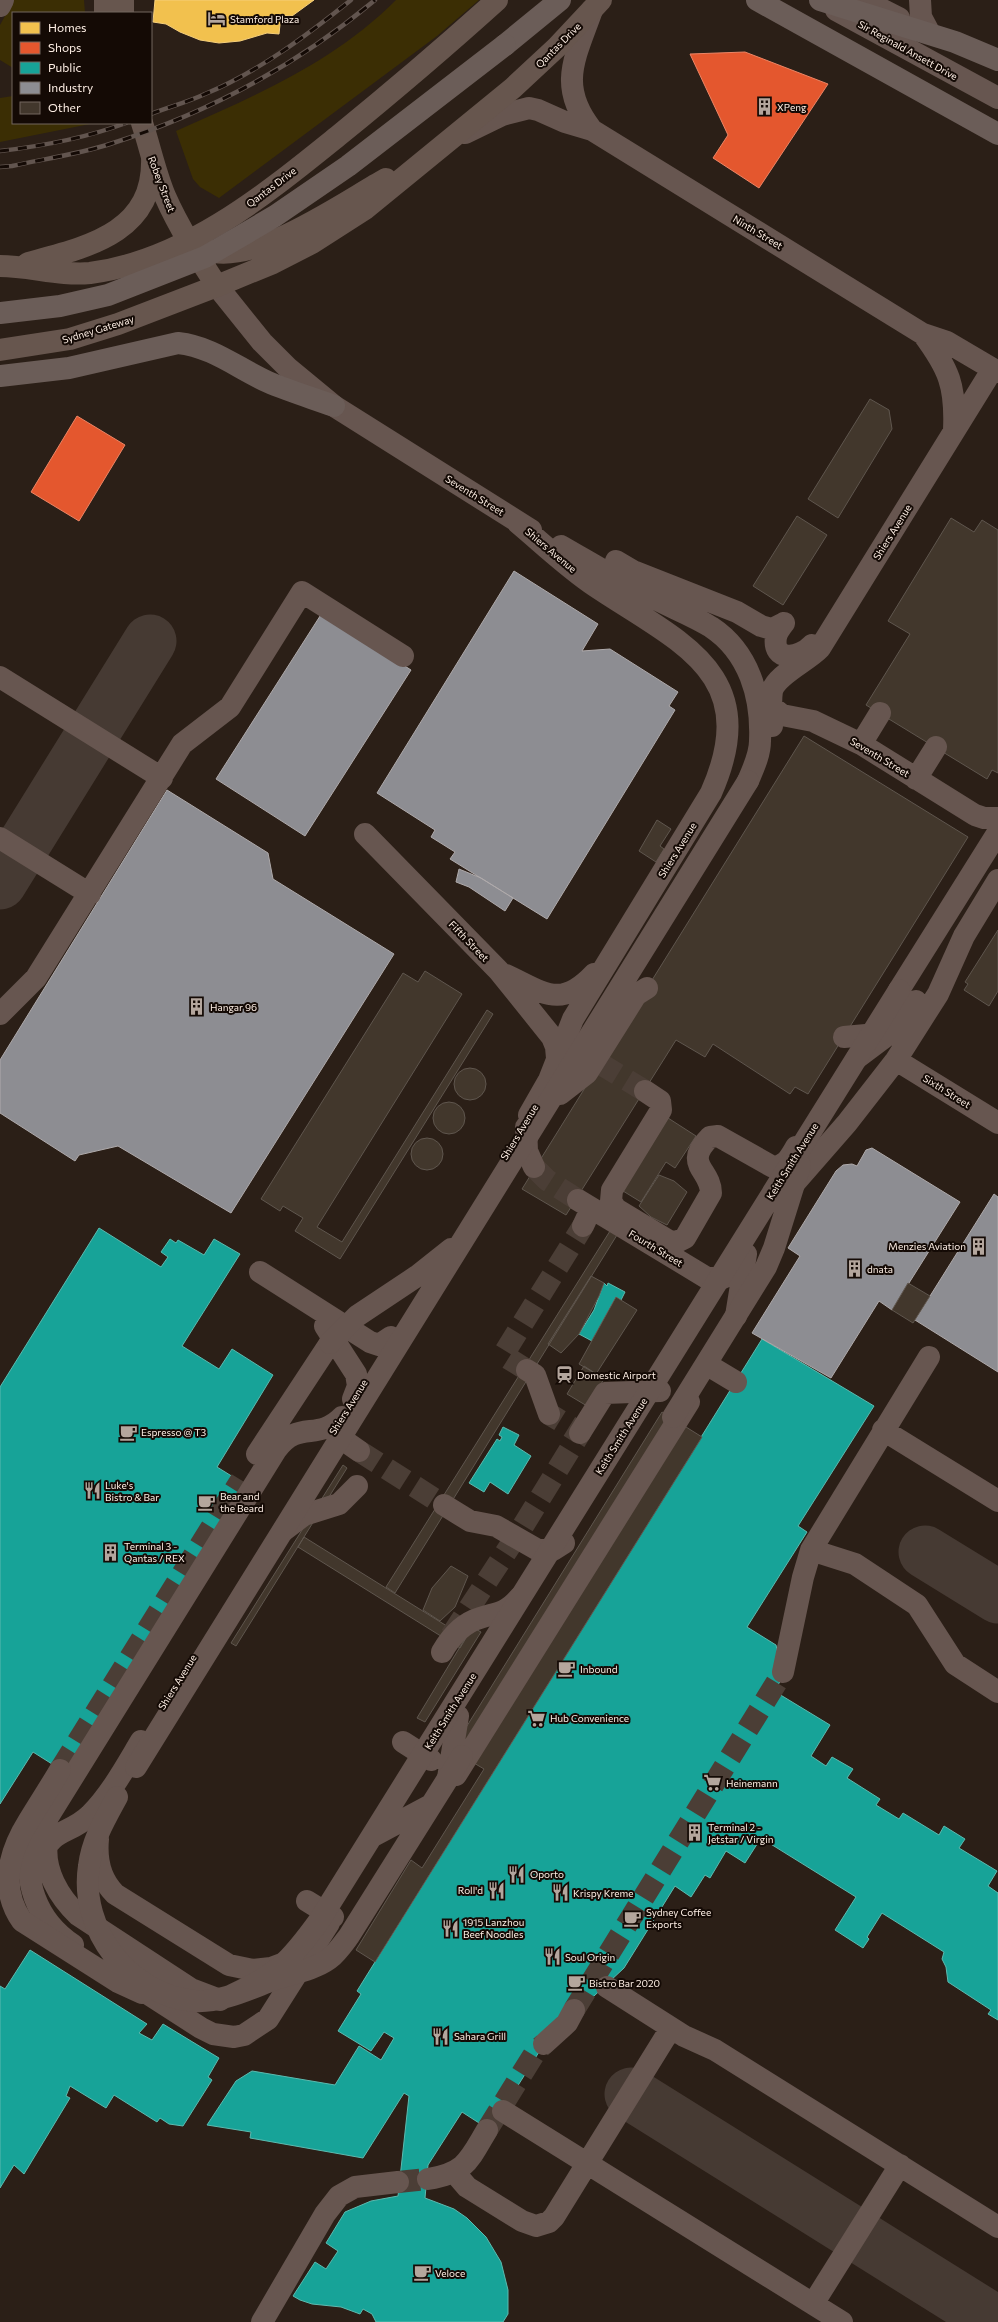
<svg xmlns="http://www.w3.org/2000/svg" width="998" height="2322" font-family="Commissioner,sans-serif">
  <rect width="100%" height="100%" fill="#2b1f17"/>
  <path fill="#3b2e04" d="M14 0H84L85 13H13V68L0 60V25Z
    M396 0H479L437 36 219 198 200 187 193 179 176 131C255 96 333 63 396 0Z
    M13 96V123H95L0 142V98Z"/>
  <path fill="#f2c14e" stroke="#f6cf7b" d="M155 0H314L292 16 281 15 279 34 267 33 240 41 219 43 200 40 180 32 166 24 153 22Z"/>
  <path fill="#e4572e" stroke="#ec8565" d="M745 52 828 84 759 188 713 158 728 135 690 54Z
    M77 416 125 445 79 521 31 492Z"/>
  <path fill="#17a398" stroke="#5cbaaf" d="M99 1228 161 1267 168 1257 161 1252 170 1239 176 1243 178 1240 204 1255 214 1239 240 1254 182 1346 219 1369 232 1349 273 1375 217 1467 259 1493 79 1781 33 1752 0 1804V1387Z
    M604 1283 607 1286 608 1283 625 1292 621 1300 616 1297 592 1341 579 1334 594 1310Z
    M762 1339 874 1406 798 1526 807 1532 747 1627 776 1645 783 1677 774 1691 830 1725 811 1756 826 1766 832 1757 853 1769 847 1778 880 1799 876 1805 899 1819 903 1813 939 1835 944 1826 965 1839 959 1848 997 1871 988 1886 998 1893V2020L988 2014 991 2010 948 1982 946 1967 942 1959 944 1952 882 1913 867 1937 869 1939 863 1948 835 1930 856 1897 761 1838 745 1863 726 1851 710 1878 705 1875 691 1897 675 1886 624 1968 594 1996 561 2017 490 2130 462 2112 428 2165 425 2198 454 2209 467 2218 486 2237 501 2262 508 2290V2314L503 2322H376L372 2314 363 2309 360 2314 341 2307 312 2304 300 2300 293 2296 315 2262 326 2269 338 2251 326 2243 345 2212 371 2201 398 2196 409 2096 404 2093 363 2158 250 2138 251 2132 207 2125 236 2081 252 2071 335 2085 359 2046 381 2060 394 2038 384 2032 371 2051 338 2031 361 1994 357 1991Z
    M503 1427 519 1435 514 1445 531 1456 508 1494 490 1482 484 1492 469 1483 497 1439 500 1441 502 1437 499 1435Z
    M30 1950 147 2024 139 2033 152 2040 163 2024 219 2058 208 2077 212 2080 183 2126 169 2124 160 2118 157 2122 114 2095 106 2108 70 2086 66 2096 70 2098 24 2174 14 2165 0 2188V1986L5 1989Z"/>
  <path fill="#8d8d92" stroke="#afaaab" d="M514 571 598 624 582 651 610 649 678 692 669 706 675 710 547 919 450 859 455 852 431 837 435 830 377 793Z
    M322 613 411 670 305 836 216 779Z
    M167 790 268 853 273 879 394 954 231 1213 118 1146 79 1155 75 1161 0 1113V1060Z
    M459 869 481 878 513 898 505 911 469 887 456 882Z
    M872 1148 960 1202 892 1310 879 1301 831 1378 752 1333 800 1256 788 1248 836 1171 843 1165 852 1164 857 1166 866 1150Z
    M994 1194 998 1197V1372L915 1320Z"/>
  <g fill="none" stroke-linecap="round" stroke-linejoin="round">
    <path stroke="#463a33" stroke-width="53" d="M0 883 150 641
      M925 1552 998 1597
      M631 2094 996 2322"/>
  </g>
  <path fill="#42372c" stroke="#5f564e" d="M870 399 889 410 892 429 838 518 808 499Z
    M797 516 827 535 783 605 753 586Z
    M951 518 974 532 982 520 998 530V773L992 770 987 779 866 705 910 634 888 621Z
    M804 736 968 837 808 1094 795 1087 790 1094 713 1044 705 1057 676 1040 566 1215 522 1189Z
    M657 820 671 829 660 846 664 849 656 862 639 851Z
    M998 930V991L989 1006 964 990 968 984 965 982Z
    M425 971 462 994 317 1227 342 1242 487 1010 493 1014 340 1259 295 1231 303 1218 283 1206 280 1211 261 1199 403 973 418 982Z
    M454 1084a16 16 0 1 1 32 0a16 16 0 1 1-32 0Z
    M433 1118a16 16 0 1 1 32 0a16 16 0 1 1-32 0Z
    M668 1118 696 1136 675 1168 666 1162 641 1202 623 1191Z
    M411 1154a16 16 0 1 1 32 0a16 16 0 1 1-32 0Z
    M659 1175 674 1181 687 1192 667 1225 651 1217 639 1206Z
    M610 1231 617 1235 395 1593 386 1587Z
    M591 1276 604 1283 599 1296 579 1334 561 1353 548 1344Z
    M908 1283 930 1296 913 1323 892 1310Z
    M616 1297 637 1310 596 1374 579 1364Z
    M584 1366 604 1379 587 1406 567 1394Z
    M662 1412 702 1437 375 1962 356 1950 411 1860 422 1868 484 1769 452 1750Z
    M343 1465 347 1468 236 1646 231 1643Z
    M304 1537 466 1638 460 1648 298 1547Z
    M451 1566 468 1576 455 1607 440 1621 423 1610 432 1588Z
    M472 1627 481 1632 425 1722 417 1718Z"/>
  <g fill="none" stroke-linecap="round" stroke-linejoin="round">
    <path stroke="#4b3e36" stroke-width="22" stroke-dasharray="22 11" stroke-linecap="butt" d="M599 1063 645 1091
      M534 1167 547 1180 578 1200
      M527 1370 503 1355 583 1226
      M359 1451 444 1505
      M451 1636 523 1526 580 1433 549 1414
      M60 1770 241 1480
      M574 2010 783 1672
      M487 2130 536 2051 544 2044
      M398 2182 428 2179"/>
    <path stroke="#675650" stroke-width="22" d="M863 0 899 18
      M920 0 921 17 929 32
      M0 6 3 0
      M592 10C575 58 557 86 592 130
      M836 10 998 98
      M465 133 502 115 529 108 538 110 565 122 592 130 923 334 947 342 998 372
      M217 286 262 342 288 368 334 406 531 530
      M923 334C949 369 956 386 954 430
      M518 523C543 544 568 568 595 586 680 643 764 673 711 793L573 1019 549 1080 529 1115
      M561 546C589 562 617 579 646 594 667 606 690 614 711 627 749 652 762 697 760 741 760 755 753 769 748 781
      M616 561 633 571 737 612 761 626 772 629 784 623
      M784 623C781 627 777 632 776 637 772 662 799 659 812 645
      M0 677 162 778
      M763 700 782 715 813 721 861 744 975 815 984 818H998
      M772 726C772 714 770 703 772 691 776 675 808 661 820 648L992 370
      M861 744 880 713
      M916 779 936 747
      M365 834 499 971 552 1037 556 1047 557 1058
      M0 838 90 894
      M506 975C543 992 560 1010 594 974
      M899 990 998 832
      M0 1014 36 978 182 744 230 707 302 592 403 656
      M844 1037 888 1033
      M857 1058 897 1028 916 1001
      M896 1060 998 1123
      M645 1091 660 1101 661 1110 612 1190 611 1201 616 1209 669 1241 677 1242 685 1238 711 1193C711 1169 682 1165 710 1137L718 1136 773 1167C786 1166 790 1157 796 1147
      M526 1127 527 1151 534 1167
      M792 1186 847 1123 896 1060 938 994 964 936 998 880
      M578 1200 707 1278H723L734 1271
      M583 1226 589 1213 585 1204
      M260 1272 370 1342 379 1345 391 1337
      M736 1316 746 1254
      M325 1326 356 1374 358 1386 353 1399
      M527 1370 535 1375 549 1414
      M339 1422V1437L359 1451
      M883 1430 998 1501
      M580 1433 605 1393 660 1391
      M257 1454 330 1343
      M444 1505 470 1521 496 1526 538 1550H553L564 1543
      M283 1531 304 1515 339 1504 357 1486
      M811 1550 855 1564 917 1605 955 1664 998 1692
      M442 1652C450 1638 463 1623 480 1618 499 1612 505 1614 520 1597
      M783 1672 803 1577 811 1550 929 1357
      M403 1742 431 1760
      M456 1775 689 1402
      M448 1778 458 1716
      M98 1839C96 1860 100 1879 115 1894L229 1965 253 1970 271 1968 287 1962
      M47 1843C43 1870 59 1897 78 1915L191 1989 220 2000
      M39 1861C53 1826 68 1836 90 1815 111 1794 126 1766 141 1741
      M307 1901 333 1917
      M73 1945C37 1921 20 1879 35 1838L276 1450C299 1419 317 1442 342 1417
      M607 1987 684 2036 715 2050 998 2227
      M142 1990 201 2028 213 2034 234 2037 244 2035 268 2019 329 1923
      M544 2044 567 2023 574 2010
      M503 2111 842 2322
      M455 2173 467 2187 522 2221 536 2226 549 2222 554 2217 671 2028
      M428 2179C466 2173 469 2160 487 2130
      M813 2304 900 2165
      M262 2322 325 2214 339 2196 355 2187 398 2182"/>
    <path stroke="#67564e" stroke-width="22" d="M105 0V13
      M123 0V13
      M142 123C150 147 155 172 165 196 179 228 198 257 217 286
      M206 250C254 267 344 202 386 179
      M28 263C87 247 155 233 152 157
      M0 266C30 266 60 276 90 273 185 261 266 194 338 136 392 92 445 47 497 0
      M0 350 70 339 118 324 217 286 273 263 312 243 365 209 513 88 557 47 601 0"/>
    <path stroke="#6b5d58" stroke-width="22" d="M757 0 998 134
      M505 45 560 0
      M0 376 69 368 178 343C213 347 237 368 268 382 289 391 312 398 334 406"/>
    <defs>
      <path id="rail" d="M151 114C169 107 188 102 205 94 258 72 306 36 351 0
        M0 151C43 146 86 138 126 123
        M0 167 12 166C44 159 79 154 110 144 208 113 296 66 375 0"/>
    </defs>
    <use href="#rail" stroke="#62554f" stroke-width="4.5"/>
    <use href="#rail" stroke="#140a05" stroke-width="3" stroke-dasharray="9" stroke-linecap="butt"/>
    <path stroke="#675650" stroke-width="22" d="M560 1094 587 1073 636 995 647 988
      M330 1343 357 1316 417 1276 451 1249
      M706 1364 736 1382
      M673 1417 766 1267 774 1248 800 1165
      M136 1767 748 781
      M60 1770C50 1787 39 1804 28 1822 8 1854 0 1890 22 1921L118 1982 142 1993
      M117 1797C105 1819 92 1841 89 1866 79 1930 130 1995 194 2001 220 2003 249 1989 273 1980 290 1974 314 1970 329 1959 337 1953 343 1944 349 1936L462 1756
      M373 1836 431 1805
      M232 1995C277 1975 290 1961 319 1921L899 990"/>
    <path stroke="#6b5d58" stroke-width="22" d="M820 0 955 42 998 60
      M0 313 60 306 108 295 205 257 275 216 348 166 505 45"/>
  </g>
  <defs>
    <symbol id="hotel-bare" viewBox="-9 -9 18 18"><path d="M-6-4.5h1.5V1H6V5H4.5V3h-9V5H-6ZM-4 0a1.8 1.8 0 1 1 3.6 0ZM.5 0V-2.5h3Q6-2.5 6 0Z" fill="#b4a69d" stroke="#140a05" stroke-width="2.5" paint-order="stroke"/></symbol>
    <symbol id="building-bare" viewBox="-9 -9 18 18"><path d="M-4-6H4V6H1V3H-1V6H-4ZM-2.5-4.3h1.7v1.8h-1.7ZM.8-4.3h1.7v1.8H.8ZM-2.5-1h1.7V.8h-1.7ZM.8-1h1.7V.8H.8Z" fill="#b4a69d" stroke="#140a05" stroke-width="2.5" paint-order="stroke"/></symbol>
    <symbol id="station-bare" viewBox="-9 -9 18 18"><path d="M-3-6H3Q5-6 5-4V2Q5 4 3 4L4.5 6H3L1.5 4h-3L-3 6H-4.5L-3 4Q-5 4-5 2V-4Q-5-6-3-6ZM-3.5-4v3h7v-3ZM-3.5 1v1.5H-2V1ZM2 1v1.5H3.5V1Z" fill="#b4a69d" stroke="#140a05" stroke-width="2.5" paint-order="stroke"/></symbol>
    <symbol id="cafe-bare" viewBox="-9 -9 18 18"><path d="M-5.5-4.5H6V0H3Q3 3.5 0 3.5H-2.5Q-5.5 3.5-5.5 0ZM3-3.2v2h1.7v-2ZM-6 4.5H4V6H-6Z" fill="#b4a69d" stroke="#140a05" stroke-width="2.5" paint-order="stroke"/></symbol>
    <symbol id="restaurant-bare" viewBox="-9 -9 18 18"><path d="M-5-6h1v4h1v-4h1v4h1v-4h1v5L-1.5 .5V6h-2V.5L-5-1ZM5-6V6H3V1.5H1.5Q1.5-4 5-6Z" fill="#b4a69d" stroke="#140a05" stroke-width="2.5" paint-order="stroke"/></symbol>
    <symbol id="supermarket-bare" viewBox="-9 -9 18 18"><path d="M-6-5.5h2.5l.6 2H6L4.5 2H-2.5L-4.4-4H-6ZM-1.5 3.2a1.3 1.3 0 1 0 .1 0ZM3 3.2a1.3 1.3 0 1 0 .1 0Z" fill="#b4a69d" stroke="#140a05" stroke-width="2.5" paint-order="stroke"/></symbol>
  </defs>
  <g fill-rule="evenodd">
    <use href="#hotel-bare" x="204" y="6" width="25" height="25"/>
    <use href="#building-bare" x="752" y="94" width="25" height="25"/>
    <use href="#building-bare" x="184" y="994" width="25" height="25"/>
    <use href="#building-bare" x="966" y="1234" width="25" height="25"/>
    <use href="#building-bare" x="842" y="1256" width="25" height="25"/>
    <use href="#station-bare" x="552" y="1362" width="25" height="25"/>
    <use href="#cafe-bare" x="116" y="1420" width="25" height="25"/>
    <use href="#restaurant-bare" x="80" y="1478" width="25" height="25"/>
    <use href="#cafe-bare" x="194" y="1490" width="25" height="25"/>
    <use href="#building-bare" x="98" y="1540" width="25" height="25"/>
    <use href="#cafe-bare" x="554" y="1656" width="25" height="25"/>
    <use href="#supermarket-bare" x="524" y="1706" width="25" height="25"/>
    <use href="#supermarket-bare" x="700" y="1770" width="25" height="25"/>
    <use href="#building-bare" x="682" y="1820" width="25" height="25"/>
    <use href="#restaurant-bare" x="504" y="1862" width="25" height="25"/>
    <use href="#restaurant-bare" x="484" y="1878" width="25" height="25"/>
    <use href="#restaurant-bare" x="548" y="1880" width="25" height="25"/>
    <use href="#cafe-bare" x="620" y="1906" width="25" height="25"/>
    <use href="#restaurant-bare" x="438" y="1916" width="25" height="25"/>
    <use href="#restaurant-bare" x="540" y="1944" width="25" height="25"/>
    <use href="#cafe-bare" x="564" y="1970" width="25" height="25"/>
    <use href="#restaurant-bare" x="428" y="2024" width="25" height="25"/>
    <use href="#cafe-bare" x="410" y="2260" width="25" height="25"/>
  </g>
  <g text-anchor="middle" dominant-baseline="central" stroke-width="4" stroke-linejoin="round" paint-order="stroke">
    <g font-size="10" fill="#feefe5" stroke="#140a05" text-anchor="start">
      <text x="230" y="19">Stamford Plaza</text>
      <text x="777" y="107">XPeng</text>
      <text x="210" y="1007">Hangar 96</text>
      <text x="966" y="1246" text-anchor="end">Menzies Aviation</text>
      <text x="867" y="1269">dnata</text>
      <text x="577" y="1375">Domestic Airport</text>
      <text x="141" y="1432">Espresso @ T3</text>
      <text x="105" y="1485">Luke's<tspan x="105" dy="12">Bistro &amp; Bar</tspan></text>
      <text x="220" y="1496">Bear and<tspan x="220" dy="12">the Beard</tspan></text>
      <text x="124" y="1546">Terminal 3 -<tspan x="124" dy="12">Qantas / REX</tspan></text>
      <text x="580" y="1669">Inbound</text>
      <text x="550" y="1718">Hub Convenience</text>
      <text x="726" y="1783">Heinemann</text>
      <text x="708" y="1827">Terminal 2 -<tspan x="708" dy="12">Jetstar / Virgin</tspan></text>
      <text x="530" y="1874">Oporto</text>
      <text x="483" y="1890" text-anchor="end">Roll'd</text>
      <text x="573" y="1893">Krispy Kreme</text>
      <text x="646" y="1912">Sydney Coffee<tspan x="646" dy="12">Exports</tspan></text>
      <text x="463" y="1922">1915 Lanzhou<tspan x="463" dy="12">Beef Noodles</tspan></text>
      <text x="565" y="1957">Soul Origin</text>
      <text x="589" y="1983">Bistro Bar 2020</text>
      <text x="454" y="2036">Sahara Grill</text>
      <text x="435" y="2273">Veloce</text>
    </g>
    <g font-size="10" fill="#feefe5" stroke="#140a05">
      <text transform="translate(558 45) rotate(-45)">Qantas Drive</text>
      <text transform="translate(908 50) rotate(29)">Sir Reginald Ansett Drive</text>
      <text transform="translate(162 184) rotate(69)">Robey Street</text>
      <text transform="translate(271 187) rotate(-37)">Qantas Drive</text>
      <text transform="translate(758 232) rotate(31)">Ninth Street</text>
      <text transform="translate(98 329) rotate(-17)">Sydney Gateway</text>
      <text transform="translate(475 495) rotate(32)">Seventh Street</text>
      <text transform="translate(892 532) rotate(-58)">Shiers Avenue</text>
      <text transform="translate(551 550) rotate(40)">Shiers Avenue</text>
      <text transform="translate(880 757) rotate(31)">Seventh Street</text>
      <text transform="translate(677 850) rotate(-58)">Shiers Avenue</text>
      <text transform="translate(469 941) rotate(46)">Fifth Street</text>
      <text transform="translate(947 1091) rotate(32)">Sixth Street</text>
      <text transform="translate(519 1132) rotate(-59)">Shiers Avenue</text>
      <text transform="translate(792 1161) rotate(-58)">Keith Smith Avenue</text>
      <text transform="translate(656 1248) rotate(31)">Fourth Street</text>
      <text transform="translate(348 1407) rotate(-58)">Shiers Avenue</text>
      <text transform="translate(621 1436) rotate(-58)">Keith Smith Avenue</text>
      <text transform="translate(177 1682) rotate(-58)">Shiers Avenue</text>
      <text transform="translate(450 1711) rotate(-58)">Keith Smith Avenue</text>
    </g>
  </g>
  <rect x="12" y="12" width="140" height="112" fill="#140a05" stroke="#72665f"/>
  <rect x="20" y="22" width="20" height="12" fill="#f2c14e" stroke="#72665f"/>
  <text x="48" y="32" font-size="12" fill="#feefe5">Homes</text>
  <rect x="20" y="42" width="20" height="12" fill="#e4572e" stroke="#72665f"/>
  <text x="48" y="52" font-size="12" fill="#feefe5">Shops</text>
  <rect x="20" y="62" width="20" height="12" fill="#17a398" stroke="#72665f"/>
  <text x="48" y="72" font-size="12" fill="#feefe5">Public</text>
  <rect x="20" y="82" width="20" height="12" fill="#8d8d92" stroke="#72665f"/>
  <text x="48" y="92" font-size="12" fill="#feefe5">Industry</text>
  <rect x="20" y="102" width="20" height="12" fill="#42372c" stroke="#72665f"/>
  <text x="48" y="112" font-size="12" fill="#feefe5">Other</text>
</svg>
